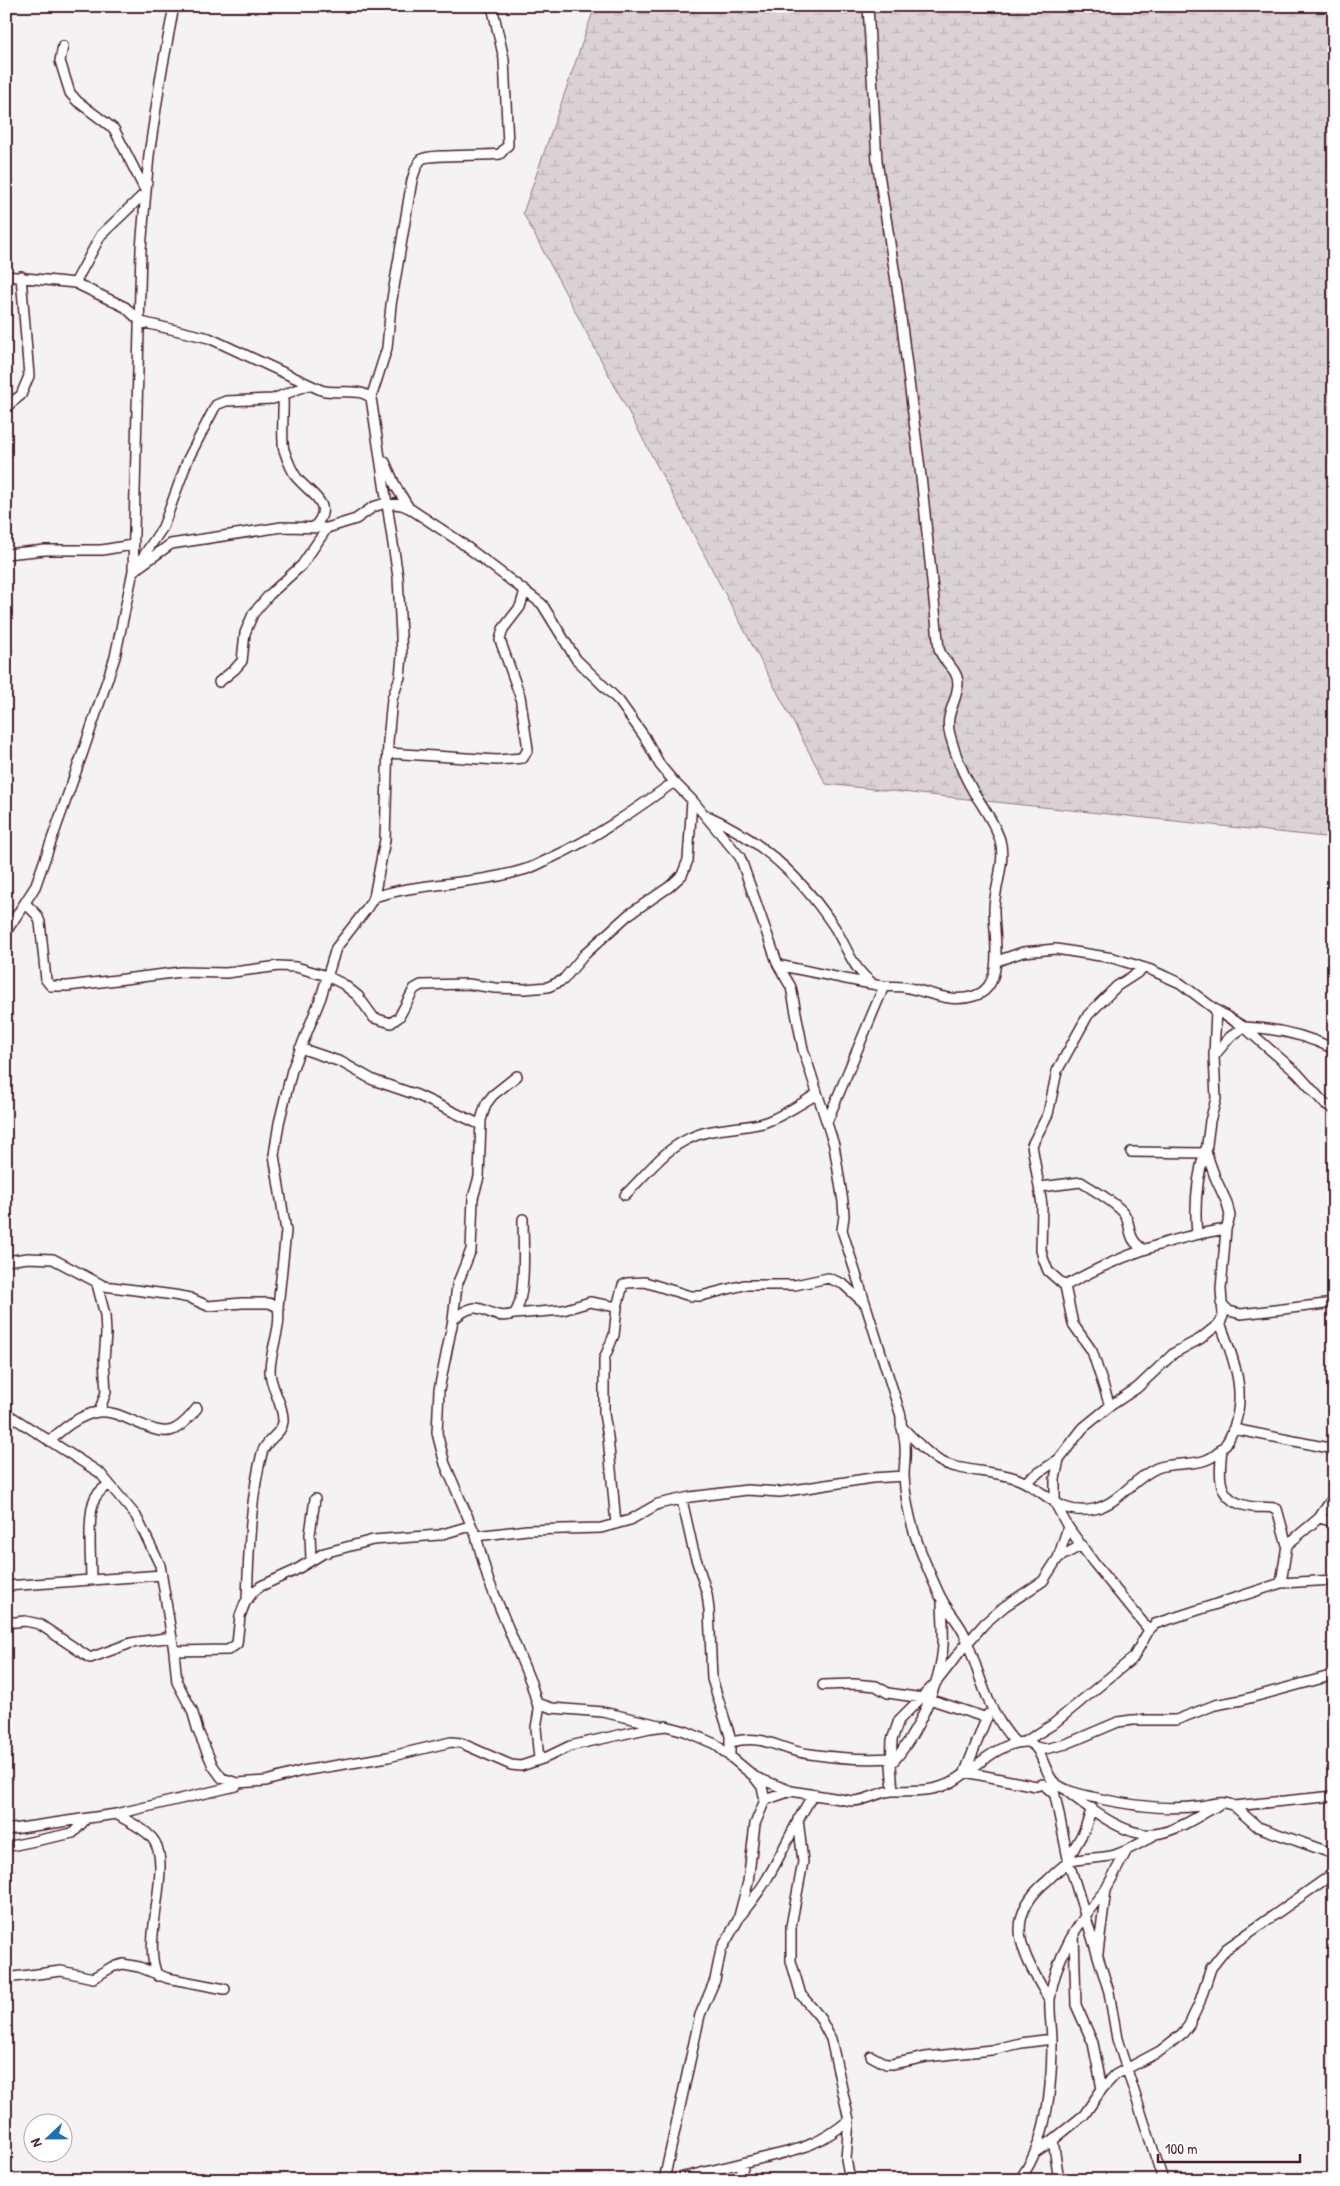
<svg xmlns="http://www.w3.org/2000/svg" width="1340" height="2186" font-family="'Patrick Hand',sans-serif">
  <defs>
    <pattern id="wetland-marsh" width="20" height="14" patternUnits="userSpaceOnUse" patternTransform="scale(1.25)"><rect width="20" height="14" fill="#dbd2d5"/><path d="M1 5h8M5 5V1M11 12h8M15 12V8" fill="none" stroke="#bdb4b7"/></pattern>
  </defs>
  <rect width="100%" height="100%" fill="#f4f2f2"/>
  <filter id="ink" filterUnits="userSpaceOnUse"><feTurbulence type="fractalNoise" baseFrequency=".02" numOctaves="2"/><feDisplacementMap in="SourceGraphic" scale="10" xChannelSelector="R" yChannelSelector="G"/><feConvolveMatrix kernelMatrix="1 2 1 2 8 2 1 2 1" color-interpolation-filters="sRGB"/></filter>
  <g filter="url(#ink)">
    <path fill="url(#wetland-marsh)" stroke="#927880" d="M595 6H1334V838L826 784 523 213Z"/>
    <g fill="none" stroke-linecap="round" stroke-linejoin="round">
      <defs>
        <path id="street" d="M63 46 60 61 70 93 77 101 114 129 146 192 101 235 75 283
          M6 276 75 283 125 307 141 322 209 338 321 390C337 395 359 387 371 398L398 577 402 656 400 677 392 699 388 741 385 840 374 897 365 911 336 948 321 997 292 1070 279 1123 274 1155 286 1231 278 1307
          M283 395C284 408 281 439 284 450 287 459 291 470 297 478 310 494 336 504 314 527
          M371 398 387 348 391 305 412 180C414 174 416 164 422 159 429 154 485 156 500 154L508 145 504 59 492 6
          M6 407 21 395 29 376 21 276
          M385 462 396 487 409 508
          M6 554 45 550H102L132 545
          M136 567 163 527 188 459 216 405 226 401 273 399 308 385
          M133 571 171 544 282 527 327 528 356 519 373 507 385 503 402 505 409 508 459 541 542 604 576 659 619 701 644 736 660 765 674 782 692 800 740 857 778 965 791 987 803 1049 834 1145 843 1202 844 1216 842 1230 901 1416C900 1427 905 1435 905 1446 906 1456 904 1466 904 1476 906 1520 922 1557 940 1596 947 1611 960 1622 966 1638 980 1675 988 1714 1016 1743
          M219 682 235 669 242 661 245 633 253 614 269 595 302 565 327 528
          M388 753 497 760 523 758 528 749 520 696 500 640 503 629 520 607 525 591
          M706 815C758 838 801 877 833 925 846 944 851 967 871 982
          M374 897C422 882 474 885 523 870 533 868 542 862 551 858 595 838 635 810 674 782
          M26 904 37 915 40 922 46 980 51 986H68L181 972 226 973 279 966 296 967 327 976 343 984 358 996 374 1018 391 1023 399 1017 414 989 421 985 468 984 495 988 525 989 548 987 563 980 584 955 608 933 628 915 669 887 682 875 688 860 692 800
          M6 932 35 887 84 749 115 657 133 571 141 249 149 155 161 75 174 6
          M997 961 1023 952 1056 949 1113 958 1151 970 1180 983 1216 1010 1244 1027 1297 1073 1324 1103 1334 1109
          M778 965C813 972 847 980 882 986 889 987 897 986 904 987 928 991 950 1004 974 996 1007 987 993 933 994 908 995 886 1006 862 1000 840 994 822 983 807 973 791 963 774 955 754 950 735 944 714 957 703 958 684 958 668 943 663 939 649L922 485 898 294 877 161 868 6
          M300 1048 341 1062 373 1080 417 1095 481 1125
          M1214 1056 1230 1037 1244 1027C1275 1028 1306 1035 1334 1049
          M517 1076 493 1095 486 1104 481 1120 479 1177 473 1198 471 1250 457 1285 453 1320 439 1390 437 1433 445 1464 476 1536 488 1579 531 1683 539 1710 536 1728 539 1759
          M827 1122 884 986
          M1131 1152 1204 1153
          M1040 1187 1081 1182C1095 1191 1112 1200 1123 1212 1133 1224 1125 1238 1143 1249
          M625 1195C644 1177 661 1153 684 1141 712 1126 735 1130 763 1123 782 1117 800 1104 817 1094
          M1197 1234C1194 1204 1197 1178 1205 1150
          M6 1261 28 1258 53 1259 104 1286 174 1295 190 1298 208 1306 242 1303H269L278 1307C282 1328 270 1350 270 1371 270 1388 284 1404 283 1422 282 1434 266 1439 262 1453 250 1500 249 1551 247 1600
          M97 1284 105 1315 106 1334 104 1360 106 1392 99 1412
          M1065 1286C1116 1257 1168 1238 1226 1229
          M1221 1303 1229 1311 1241 1314 1334 1303
          M514 1314 563 1310 590 1302 617 1307
          M453 1320C484 1292 484 1323 514 1314 527 1299 523 1241 523 1219
          M1110 1406 1092 1351 1073 1324 1065 1286 1048 1271 1043 1258 1041 1250 1042 1205 1032 1145 1048 1114 1057 1071 1088 1015 1117 986 1145 968
          M6 1413 100 1473 136 1516 160 1565 174 1651 177 1682 192 1710 198 1731 213 1766 222 1778 237 1783
          M901 1426C913 1438 924 1451 938 1460 958 1472 992 1470 1015 1478 1045 1488 1057 1517 1094 1509 1120 1503 1133 1478 1157 1468 1172 1462 1190 1466 1206 1460 1235 1449 1242 1407 1238 1381 1235 1361 1227 1341 1220 1323
          M1234 1429 1334 1449
          M49 1441C64 1428 79 1415 98 1412 121 1408 156 1440 175 1429 184 1424 191 1416 197 1408
          M1222 1448C1219 1479 1216 1502 1253 1507 1261 1508 1270 1506 1277 1509L1287 1545
          M1025 1482 1059 1459
          M682 1500 693 1549 707 1594 709 1610 712 1679 730 1736V1757
          M1319 1518 1334 1522
          M616 1524 608 1437 604 1414V1359L614 1335 617 1307 623 1285 627 1283 645 1282 690 1296H701L744 1285H795L828 1278 843 1284 864 1303
          M476 1536 527 1530 601 1528 630 1520 658 1504 690 1497 747 1490 780 1492 872 1478 904 1476
          M1058 1558 1082 1545
          M311 1560 310 1534 315 1499
          M91 1580C91 1561 87 1514 95 1498 98 1492 104 1488 109 1484
          M1281 1583 1287 1545 1319 1518 1334 1496
          M6 1586 162 1575
          M6 1623 25 1621 39 1624 90 1658 131 1643 172 1637
          M1149 1630 1094 1563 1068 1527 1055 1503V1479L1059 1459 1083 1428 1110 1406 1137 1388 1174 1353 1200 1339 1220 1323 1223 1316 1221 1289 1226 1229 1230 1216 1227 1203 1215 1177 1206 1152 1210 1121 1216 1099 1214 1056 1216 1010
          M174 1651 228 1650 237 1644 240 1616 245 1603 253 1592 261 1586 294 1571 324 1553 373 1540 439 1535 470 1526
          M823 1685 854 1684 876 1686 888 1693 929 1699 987 1718
          M537 1703 552 1708 603 1712 659 1725
          M988 1714 965 1772 1036 1786 1043 1784 1054 1794
          M1026 1741 1052 1725 1133 1658 1149 1630 1155 1624 1281 1583 1334 1580
          M731 1742C766 1733 777 1750 810 1754 837 1758 865 1760 892 1758
          M1036 1747 1045 1749 1066 1744 1118 1722 1132 1720H1176L1215 1705 1242 1700 1334 1675
          M891 1764C916 1737 941 1683 943 1645 944 1630 942 1614 942 1599
          M755 1778 762 1787 765 1800
          M1052 1781 1069 1863 1109 1992 1117 2039 1163 2180
          M893 1791 891 1765 892 1740 899 1720 934 1685 962 1649 985 1623 1005 1606 1043 1581 1058 1558 1068 1527
          M1069 1793C1090 1809 1127 1838 1155 1834 1177 1831 1199 1816 1218 1805
          M1234 1806 1258 1827 1334 1854
          M116 1814C127 1821 142 1827 151 1837 176 1862 139 1942 158 1976
          M798 1819 803 1862 791 1926V1961L801 1995 819 2016 831 2039 849 2120 846 2159 850 2180
          M6 1830 116 1814 236 1786 237 1783 266 1781 302 1771 388 1757 451 1742 461 1743 511 1765 521 1766 545 1758 570 1746 650 1728 666 1726 685 1731 715 1744 755 1777 791 1791 852 1801C867 1801 878 1792 892 1791 914 1790 932 1793 952 1782 974 1770 997 1743 1024 1742 1042 1741 1043 1772 1054 1782 1064 1791 1079 1794 1092 1797 1127 1805 1165 1811 1201 1806 1214 1804 1222 1800 1234 1806L1334 1796
          M6 1847 73 1833 86 1819
          M1068 1859 1084 1831 1092 1808
          M741 1915C750 1903 761 1890 768 1877 784 1850 796 1821 813 1795
          M1074 1933 1076 2005 1093 2043 1102 2089
          M1098 1953 1106 1889 1127 1850
          M6 1978 61 1971 93 1978 112 1967 123 1964 139 1967 167 1978 225 1989
          M1050 2001C1024 1956 999 1920 1048 1880 1054 1874 1062 1866 1069 1862 1083 1857 1100 1859 1115 1855 1129 1850 1143 1842 1156 1834
          M871 2056 886 2064H892L926 2057 991 2050 1021 2043 1052 2039
          M1053 2140 1059 2180
          M1037 2151 1053 2140 1084 2115 1102 2089 1115 2075 1160 2051 1183 2033 1189 2025 1199 2004 1211 1968 1226 1949 1334 1873
          M664 2180 700 2015 715 1980 721 1950 738 1920 748 1882 755 1824 765 1800 791 1791
          M670 2180C697 2174 723 2168 750 2161 791 2151 815 2149 849 2120
          M739 2180 743 2167
          M1019 2180C1047 2145 1052 2085 1052 2041 1052 2028 1049 2013 1050 1999 1055 1957 1079 1921 1106 1889"/>
      </defs>
      <use href="#street" stroke="#4a1f2b" stroke-width="12"/>
      <use href="#street" stroke="#fff" stroke-width="9"/>
    </g>
  </g>
  <rect width="1340" height="2186" fill="none" stroke="#fff" stroke-width="25"/>
  <rect x="12" y="12" width="1315" height="2161" fill="none" stroke="#4a1f2b" stroke-width="2" filter="url(#ink)"/>
  <g transform="translate(48 2138) rotate(248)"><circle r="24" fill="#ffffff" stroke="#b7a5aa"/>
  <path d="M0-4L9 19L0 12L-9 19Z" fill="#1f6fb2"/>
  <text y="-8" font-size="14" font-weight="bold" text-anchor="middle" fill="#4a1f2b">N</text>
  </g>
  <path d="M1158 2154v8h142v-8" fill="none" stroke="#4a1f2b" stroke-width="2.5"/>
  <text x="1165" y="2154" font-size="15" fill="#4a1f2b" stroke="#ffffff" stroke-width="4" paint-order="stroke">100 m</text>
</svg>
